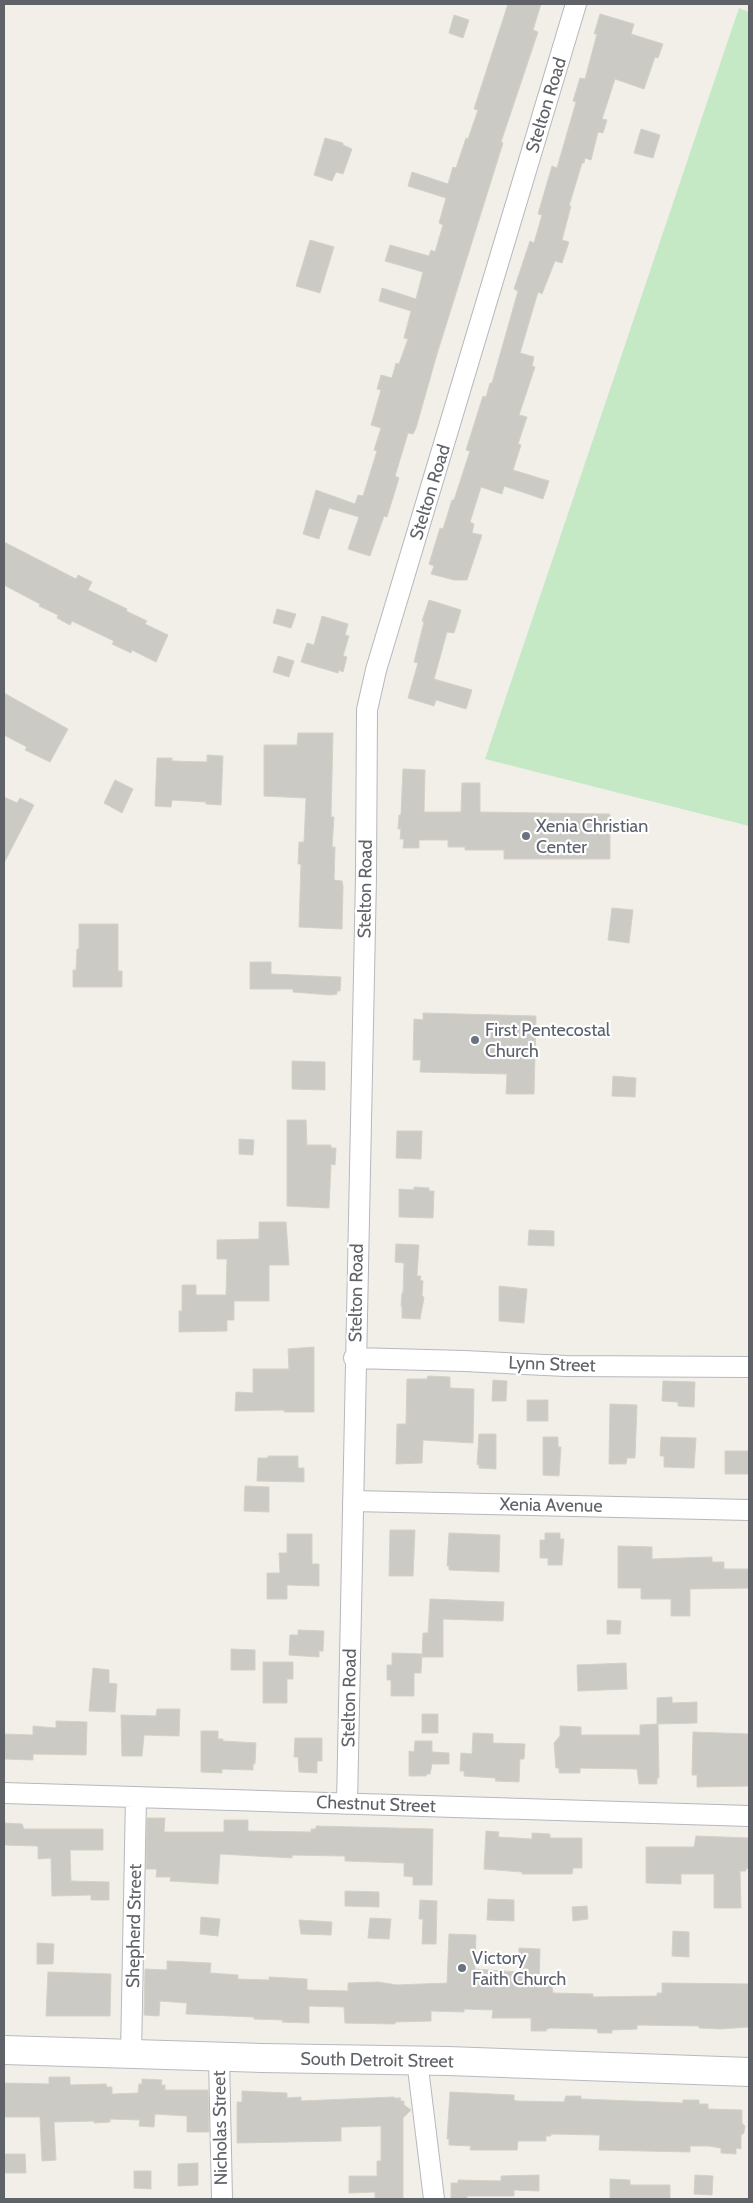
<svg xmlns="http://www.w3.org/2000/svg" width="753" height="2203" font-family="Cabin,sans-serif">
  <rect width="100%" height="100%" fill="#f1efe8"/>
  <path fill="#c5e8c5" d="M739 8 749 12V826L485 759Z"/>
  <path fill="#cccac5" stroke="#d6d1c6" d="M508 4H541L533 30 538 32 501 142 503 143 437 354 416 428 413 434 408 433 395 476 399 478 387 517 384 516 370 556 348 549 359 517 329 508 319 539 303 534 316 490 355 504 358 495 363 496 377 451 374 450 381 428 371 425 381 390 377 389 381 375 392 378 396 363 399 364 408 339 404 338 411 311 379 301 382 288 416 299 423 272 385 261 390 245 429 256 431 250 435 252 443 225 439 223 446 198 408 186 412 172 448 184 453 167 456 168 466 138 468 139 478 110 474 109Z
    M600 14 634 24 631 34 663 44 658 58 655 57 644 89 615 79 602 119 607 120 603 133 598 132 591 160 585 158 584 163H582L569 206H571L562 240 569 242 562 263 555 261 542 294 538 292 520 353 534 357 532 366 535 367 519 415 527 417 518 444 521 445 513 470 549 481 543 499 504 486 502 494 481 487 470 522 474 524 472 533 482 535 467 580H454L431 574 434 566 429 564 440 528 443 529 452 500H454L470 451 466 450 483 396 486 397 490 383H492L518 291 514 289 530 241 534 243 542 215 538 214 552 166 557 168 576 102 573 101 580 78 585 79 597 34H594Z
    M454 15 469 20 463 38 449 33Z
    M641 129 660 135 653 158 634 153Z
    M325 138 343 143V145L352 149 343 174 336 172 332 181 314 175Z
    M310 240 334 247 320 293 296 286Z
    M4 542 76 579 78 575 92 582 88 590 127 609 126 611 147 621 145 624 168 635 156 662 132 650 131 653 112 644 114 641 72 621 70 625 57 618 58 615 39 606 40 604 4 585Z
    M429 600 461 610 454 633 447 632 434 679 472 690 466 709 436 700 434 706 408 698 418 663 414 662 424 622 422 621Z
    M277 609 296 614 291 628 273 623Z
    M322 616 348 624 345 635 349 636 343 656 347 657 343 672 339 670 338 673 301 662 307 643 314 645Z
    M278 656 294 661 289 677 273 672Z
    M4 693 68 729 50 762 25 750 27 747 4 735Z
    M298 733H333L331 817H334L332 847H335L334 880 342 881 343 886 342 929 299 927 301 864H298L299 842H304L306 798 264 796V745H297Z
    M207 755 223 756 221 805 206 804V802L172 800 171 807 155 806 157 758H172V761L207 762Z
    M403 769 425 770 424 812H461L462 783H480V812L610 814V859H504V850H465V847H448V840H419V848H403L404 839H400L401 829H398L399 815H401Z
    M115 780 133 789 122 813 104 803Z
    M4 797 17 803 20 798 34 805 4 863Z
    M612 908 633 910 629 943 608 940Z
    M79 924H118V971H122V987H73V970H76L77 949H79Z
    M250 962H271V974L341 977 340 991H337V994L331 995 293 992V989H250Z
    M423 1013 536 1016 534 1094H506L507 1074 420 1072 421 1060H413L414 1019 423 1020Z
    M292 1061 325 1062V1090L292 1089Z
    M613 1076 636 1078 635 1097 612 1096Z
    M287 1120H306L307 1145H331V1148H336L335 1165 331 1164 329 1208 287 1206Z
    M397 1131H422L421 1159 396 1158Z
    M239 1139 254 1140 253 1155 239 1154Z
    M414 1187 429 1188V1191H434L433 1218 399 1217V1189L414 1190Z
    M259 1222H286L289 1265H269V1301H234V1320H227V1331L179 1332V1311H182V1285H196V1295H226L227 1259H217V1240L259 1239Z
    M529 1230 554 1231V1246L528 1245Z
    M396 1244 419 1245 417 1276H421L420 1280 423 1281 422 1295 424 1298 420 1319 402 1318V1306H401L402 1293H403L404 1263 395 1262Z
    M499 1286 527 1289 524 1323 499 1321Z
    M314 1347V1412H284V1410L235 1411 236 1392 253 1393V1369H289L288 1349Z
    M428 1376 450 1377V1388L474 1389 473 1443 423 1440 422 1463 396 1464 397 1424H406L407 1379H427Z
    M493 1380 507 1381 506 1401H492Z
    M663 1381 695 1382 694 1407 678 1406V1402L662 1401Z
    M527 1400H548V1421H527Z
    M610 1404 637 1405 635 1458H627L626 1464H609Z
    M479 1434H496V1469L479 1468V1464L477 1465Z
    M543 1437H558V1447H561L559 1476 543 1475Z
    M661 1437 696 1438 694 1468 664 1467V1456H660Z
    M725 1451H749V1474H725Z
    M268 1456H298V1468H304V1482L257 1481 258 1458H268Z
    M245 1486 269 1487V1512L244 1511Z
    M390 1530H415L413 1576H389Z
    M449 1533 500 1535 499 1572 449 1570V1566H447Z
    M545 1533H560V1539H564L562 1565H548V1558H540V1540H545Z
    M287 1534H312V1564H319V1586L287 1585V1599H267V1573H280L279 1553H287Z
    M618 1546 652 1547V1559L712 1557V1562H724V1569H749V1588L690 1589V1616H671V1599H641V1588H618Z
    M430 1599 504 1602 503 1621 443 1619V1657H422L423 1633H428Z
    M607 1620 621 1621 620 1634H607Z
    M298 1630 324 1631 323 1651H319V1657L289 1655 290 1635H298Z
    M231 1649 255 1650V1670H231Z
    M392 1653 422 1654 421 1673H414V1696H391V1680H387V1665H392Z
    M263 1662H293V1679H287V1703H263Z
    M626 1663 627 1689 578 1691 577 1665Z
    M93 1668 109 1670V1683L117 1684 115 1712 89 1711Z
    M672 1697V1703L697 1702V1723L657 1724V1698Z
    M157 1709H180L179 1736 144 1735 142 1756H122L121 1715 156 1716Z
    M422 1714H438V1733H422Z
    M56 1721 87 1722 86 1755 33 1754V1760L4 1759V1734L33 1735V1726L56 1728Z
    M658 1724 659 1778H657V1784H639L637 1769 580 1768V1773H559V1768H556L554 1743 560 1736V1726L581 1727V1735H640V1725Z
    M201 1731H218V1739H223V1741L256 1743 255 1764H253V1770L222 1769V1773L201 1772Z
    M693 1732 749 1734V1786L697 1787V1775H692Z
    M473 1733 493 1734V1743L525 1744 524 1759H520L519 1782 495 1781 496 1778 464 1776V1771H460L461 1753 472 1754Z
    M295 1738H322V1761H317V1773L299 1772 298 1757H294Z
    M415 1741H432V1752L449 1753V1764H432L430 1774H427L426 1776H409V1751L414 1752Z
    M147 1818H165L164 1832H224V1820H248V1831L311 1832V1829H316V1826L433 1829 432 1885H413V1877L404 1876V1863L345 1861V1856L292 1855V1858L220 1854 218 1884 170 1881 171 1877H156L157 1869H146Z
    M4 1823 22 1824 24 1829H103V1850H70L71 1881 109 1882V1900H91V1895L52 1896 51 1858 38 1859V1846L4 1845Z
    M486 1831 499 1832 498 1837 532 1839V1833L550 1834V1838H582V1868H573L572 1874H522V1872L484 1869Z
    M696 1836 749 1838V1869L746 1868V1871H740L741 1908H714V1874H681V1884L646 1883V1847H694Z
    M345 1891 379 1892V1907L345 1906Z
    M488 1899 514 1900V1921L487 1920Z
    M420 1900 437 1901 436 1944H422L423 1919H419Z
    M587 1906 588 1919 573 1921 572 1907Z
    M201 1917 220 1919 218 1936 200 1934Z
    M370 1918 391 1919 389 1939 368 1938Z
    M299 1920 332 1922 331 1935 301 1934Z
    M673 1931 689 1932V1957L672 1956Z
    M449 1934 476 1935 475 1969 518 1972 519 1948 540 1949 539 1986H552L553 1993 593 1994V1997L657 1996V1993H662V1983L749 1984V2027L720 2029 699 2028V2026L637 2025V2029L612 2030V2033H598L597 2029 550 2028 547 2029 546 2031H531V2018H492L493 2010 464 2009V2012L431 2011V2021L395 2022V2024L345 2023 344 2007 309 2006V2023L282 2022 283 2020 254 2019V2017L186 2014 187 2003 160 2001 159 2016 144 2015 145 1969 167 1970V1961L211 1963 210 1973 238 1975V1979L269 1980V1977L307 1979V1990L348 1991V1983L378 1982 397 1985 447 1983Z
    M37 1943 54 1944 53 1964H37Z
    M48 1972 111 1974 110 2016H46Z
    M49 2077H70V2085L106 2084 107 2087H112V2094L138 2093 139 2084H142V2079L162 2080 161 2085H165V2090H208L209 2132H187V2116L155 2114 154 2127 139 2126 140 2120 110 2119V2122L94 2123V2121L54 2122 56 2160 42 2161 40 2117H4V2083L49 2084Z
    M242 2091 287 2093V2098L301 2097V2101L394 2097V2098H401L400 2101H404V2105L411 2110 403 2118V2199H375V2192L349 2193V2176H377V2161H381V2126L341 2127V2141L237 2143V2102H242Z
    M450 2092 514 2095V2100L517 2101 564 2102 566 2096H581V2099L683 2103V2100H699V2104H708V2109L742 2110V2123L745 2126 744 2133 741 2135V2149L736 2148V2154L721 2153V2148L708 2146H690V2152L599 2150 600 2135 551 2134V2136H546V2141H518L517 2150H470L471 2146 449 2145V2139H447Z
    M4 2154H25L26 2173H4Z
    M198 2163V2185L178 2186V2164Z
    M134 2171H151V2189L134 2188Z
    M539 2175V2191L514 2190V2196H467V2199H451V2183H458V2180L501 2181V2176Z
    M695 2175 713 2176 712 2195 694 2194Z
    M610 2179 630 2180V2185H670V2199H610Z"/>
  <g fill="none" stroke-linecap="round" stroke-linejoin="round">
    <defs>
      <path id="street" d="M354 1358 464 1361 566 1366 749 1367
        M353 1501 749 1510
        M4 1793 749 1816
        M347 1804 366 877 367 710 376 670 576 4
        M131 2054 136 1797
        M219 2057 222 2199
        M417 2060 434 2199"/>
      <path id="secondary" d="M4 2050 261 2058 448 2061 749 2072"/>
    </defs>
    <use href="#street" stroke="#b5b8bc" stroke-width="22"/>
    <use href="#secondary" stroke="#b6babf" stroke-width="30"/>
    <use href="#street" stroke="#fff" stroke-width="20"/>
    <use href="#secondary" stroke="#fff" stroke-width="28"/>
  </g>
  <g fill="#6b7280" stroke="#fff" stroke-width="2">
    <circle cx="526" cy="836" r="5"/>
    <circle cx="475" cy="1040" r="5"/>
    <circle cx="462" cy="1968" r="5"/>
  </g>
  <g text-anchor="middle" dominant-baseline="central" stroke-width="4.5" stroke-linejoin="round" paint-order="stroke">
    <g font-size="18" fill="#5f6368" stroke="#fff">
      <text transform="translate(546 105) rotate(-73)">Stelton Road</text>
      <text transform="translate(430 492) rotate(-73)">Stelton Road</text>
      <text transform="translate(365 889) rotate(-89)">Stelton Road</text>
      <text transform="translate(356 1293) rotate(-89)">Stelton Road</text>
      <text transform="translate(552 1364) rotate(2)">Lynn Street</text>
      <text transform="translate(551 1505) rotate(1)">Xenia Avenue</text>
      <text transform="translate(349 1698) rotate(-89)">Stelton Road</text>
      <text transform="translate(376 1804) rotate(2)">Chestnut Street</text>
      <text transform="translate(134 1926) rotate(-89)">Shepherd Street</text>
      <text transform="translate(377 2060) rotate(1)">South Detroit Street</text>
      <text transform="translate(220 2128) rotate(-91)">Nicholas Street</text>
    </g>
    <g font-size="18" fill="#5b616d" stroke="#fff" text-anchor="start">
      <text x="536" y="826">Xenia Christian<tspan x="536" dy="21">Center</tspan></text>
      <text x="485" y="1030">First Pentecostal<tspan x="485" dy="21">Church</tspan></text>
      <text x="472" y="1958">Victory<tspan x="472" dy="21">Faith Church</tspan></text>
    </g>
  </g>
  <rect width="753" height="2203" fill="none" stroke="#5f6368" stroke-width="10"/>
</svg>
